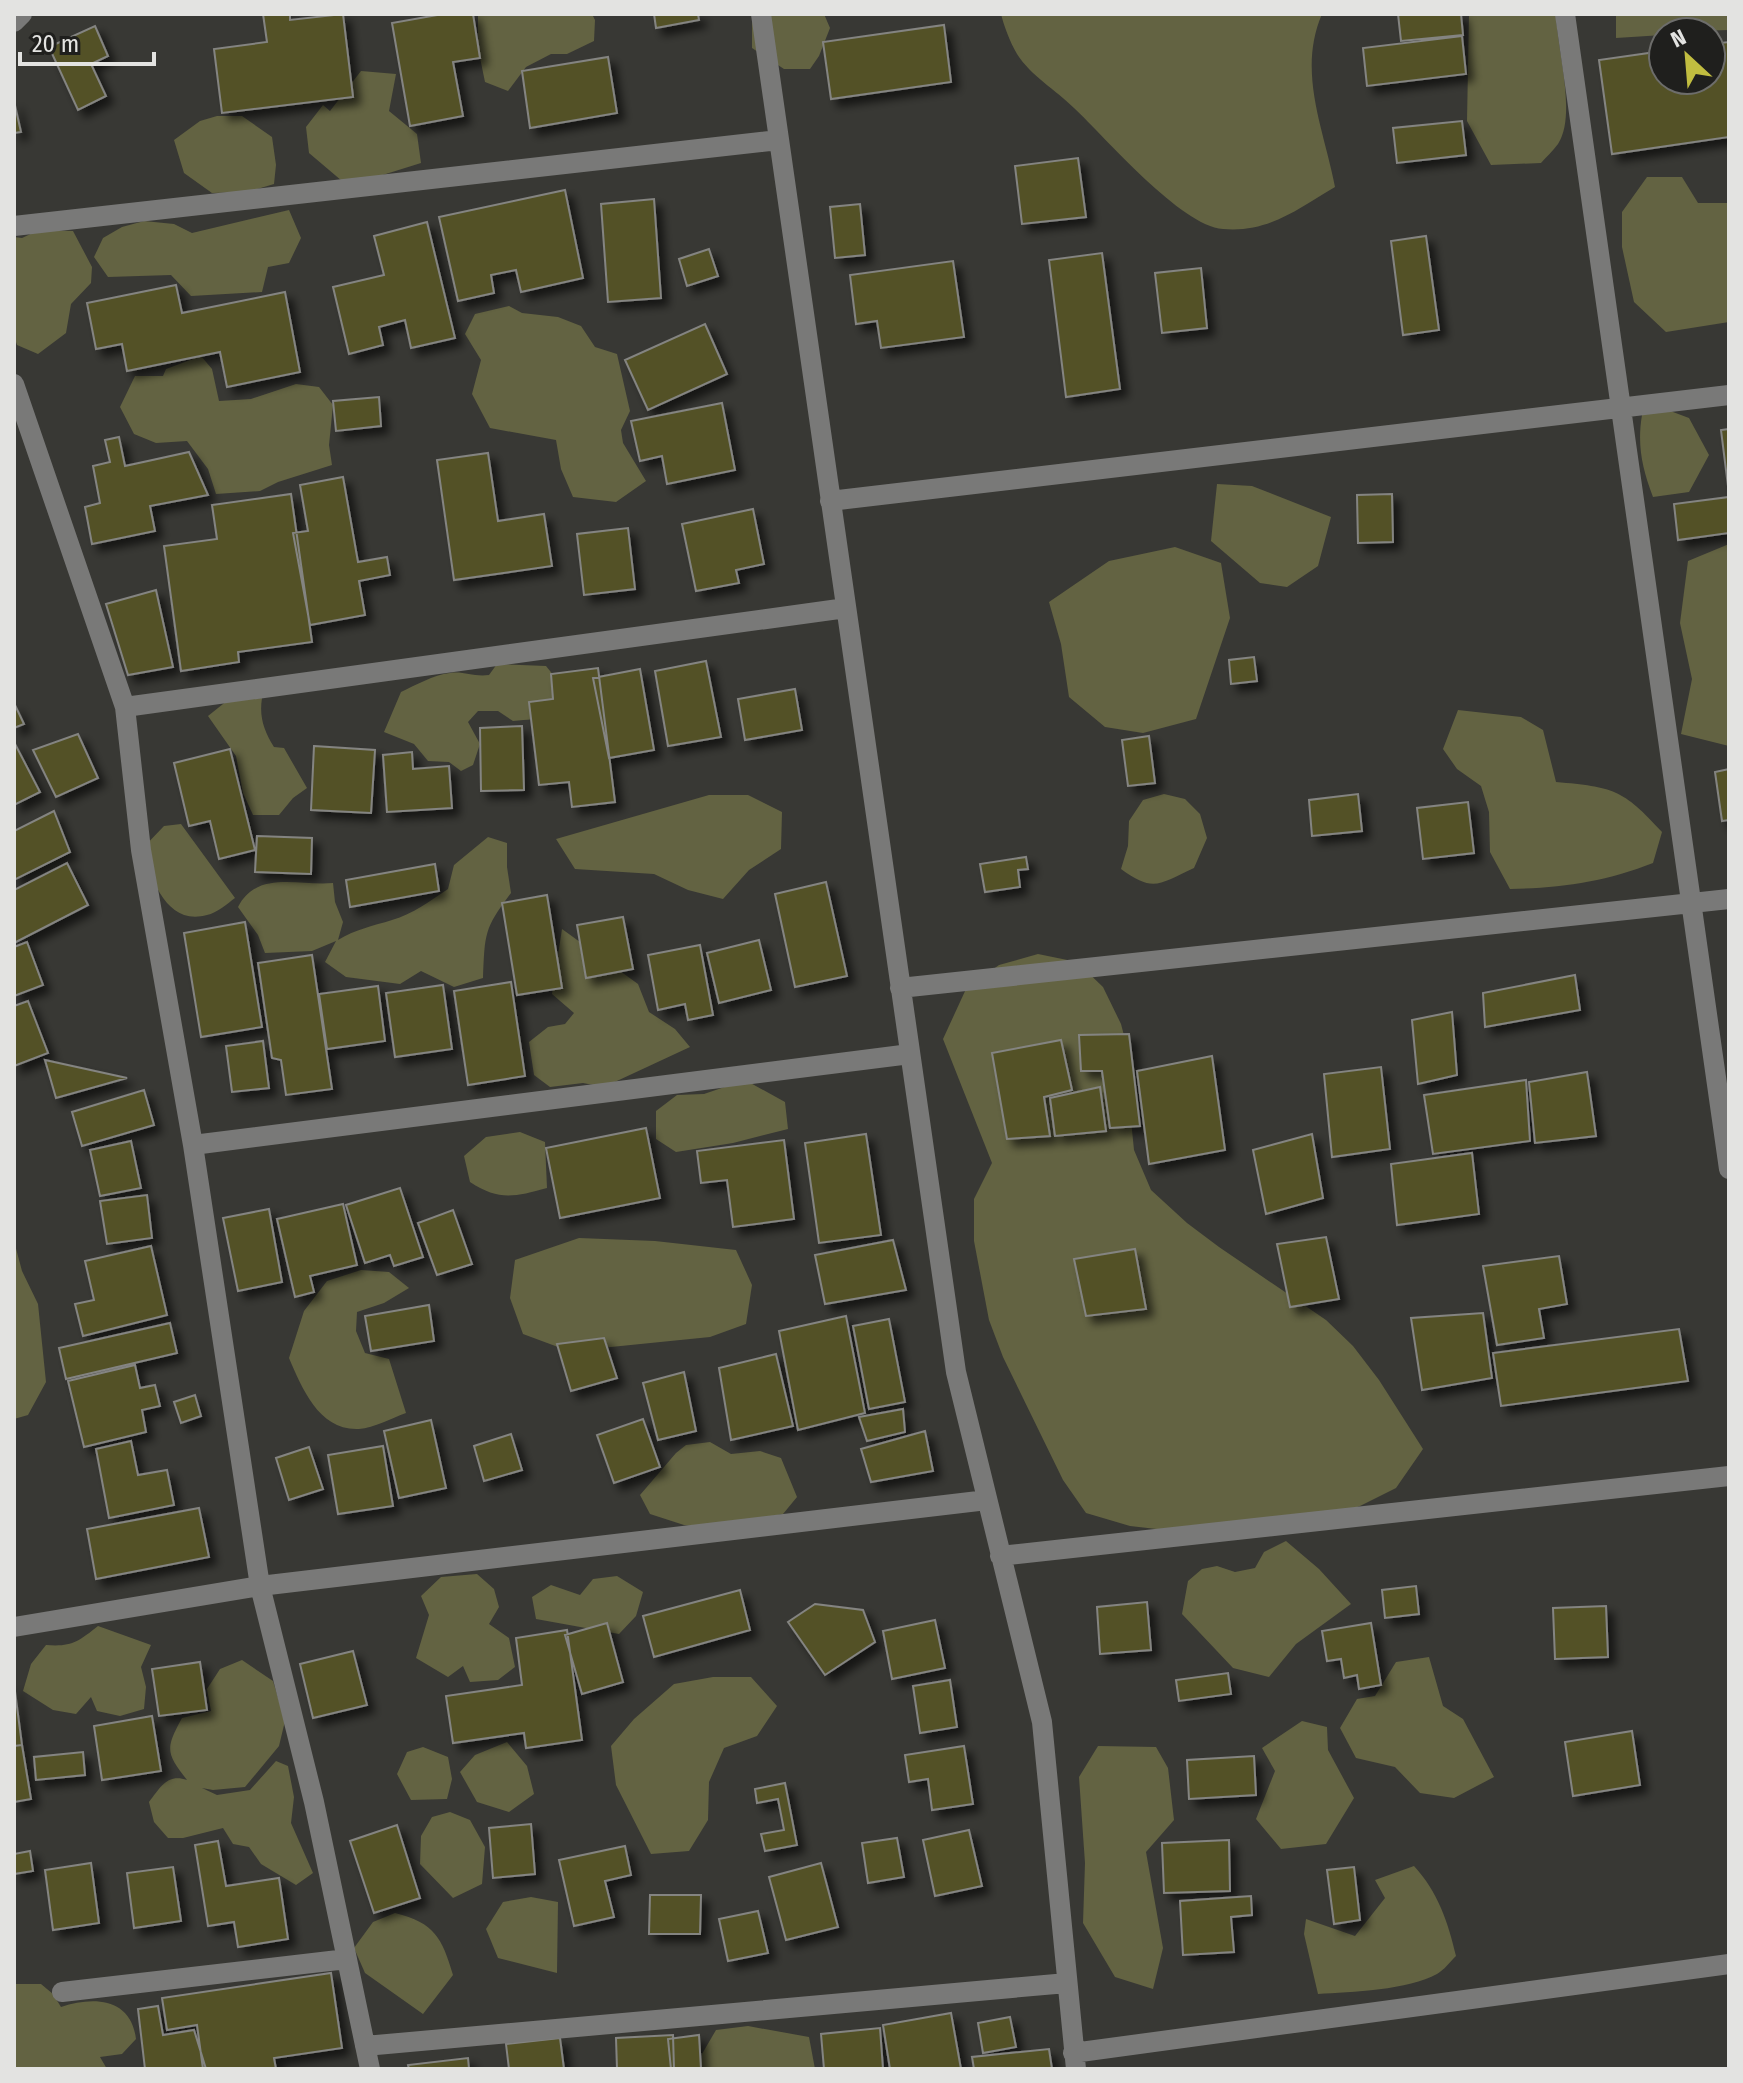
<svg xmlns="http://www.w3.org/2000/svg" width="1743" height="2083" font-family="'Fira Sans Condensed',sans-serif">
  <defs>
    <filter id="shadow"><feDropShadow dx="7" dy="7" stdDeviation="4" flood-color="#0009"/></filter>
  </defs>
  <rect width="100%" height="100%" fill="#383834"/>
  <path fill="#636342" d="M478 14H592L595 20 594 41 567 54H551L526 67 508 91 485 82 478 48Z
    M752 14H824L830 28 819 56 810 69H784L752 48Z
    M1001 14H1322C1297 72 1324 129 1335 187 1298 209 1268 233 1223 229 1181 226 1106 138 1074 108 1056 90 1031 76 1017 54 1010 42 1004 26 1001 14Z
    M1469 14H1556C1557 49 1577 115 1558 144 1553 151 1546 157 1541 163L1491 165 1467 121Z
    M1616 14H1729V30L1663 32V35L1616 38Z
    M361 71 396 74 389 111 417 134 421 163 373 178 342 181 309 153 306 127 323 105 330 111Z
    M217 116H242L272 137 276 165 274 184 247 192 212 193 184 173 174 140 200 121Z
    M1647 177H1682L1698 203H1729V322L1666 332 1634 302 1622 247V212Z
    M289 210 301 238 289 263 268 267 262 292 191 296 171 275 108 277 94 257 103 238 122 227 144 221 174 224 192 233Z
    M39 230 73 231 92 267 91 283 71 304 66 333 38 354 17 345 14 336V237L22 238Z
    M509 306 522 313 558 317 581 326 595 347 617 354 630 411 621 430 623 443 646 481 616 502 573 497 561 469 556 440 490 428 472 394 481 360 465 334 475 314Z
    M201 356 212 369 219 401 251 399 296 384 319 387 333 405 329 445 332 465 278 482 260 491 216 494 208 469 187 441 156 443 134 434 120 407 135 376H163L166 369Z
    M1665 409 1689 418 1709 455 1689 492 1653 497C1642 468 1637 445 1642 415Z
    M1217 484 1252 486 1331 517 1318 566 1287 587 1260 583 1211 541Z
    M1729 544V746L1681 734 1692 679 1680 623 1688 561Z
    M1175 547 1221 563 1230 618 1196 719 1143 733 1105 727 1069 697 1061 644 1049 602 1109 561Z
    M497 664 546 666 571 697C549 720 544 718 513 721L498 711H478L468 722 480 744 473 765 461 771 449 762 428 761 414 744 384 732 401 692C416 685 433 675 450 673 464 671 473 677 489 675Z
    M262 698C259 717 264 731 274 747L284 748 307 788 293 798 279 815H253L243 793 236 756 208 716 228 700Z
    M1458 710 1521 717 1543 730 1556 782C1613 787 1623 789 1662 832L1653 863C1605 882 1561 888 1510 889L1490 852 1489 812 1481 786 1457 769 1443 749Z
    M1164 794 1185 799 1200 814 1207 838 1194 868C1159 884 1154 893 1121 869L1128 846 1129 821 1143 800Z
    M709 795H748L782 812 781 849 749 870 723 899 688 890 654 874 575 869 556 839Z
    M181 824 235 898C227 904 217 913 207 915 166 926 153 880 141 850L164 826Z
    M488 837 507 843V867L511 893C484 929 485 933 483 978L454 987 421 971 400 984 346 977 325 962 336 941 312 951 265 953 258 935 238 907C257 870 298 886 333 883L335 902 343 922 338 940C356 929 373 926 392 920 413 914 430 901 448 889L454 865Z
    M562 929 638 984 649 1012 675 1029 690 1047 604 1087 583 1083 550 1087 534 1075 529 1042 548 1027 565 1024 574 1013 552 994Z
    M1038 954 1077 962 1103 987 1121 1024 1133 1070 1130 1110 1134 1150 1151 1190 1187 1223 1219 1247 1326 1320 1353 1346 1379 1380 1423 1449 1396 1488 1360 1506 1307 1526 1174 1531 1130 1526 1086 1513 1063 1480 1003 1357 989 1320 974 1241V1199L992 1163 943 1039 966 989 999 965Z
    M745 1080 785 1102 788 1129 733 1143 676 1152 656 1139V1111L677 1095 704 1094Z
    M520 1132 545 1142 547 1188C514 1197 499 1201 470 1182L464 1156 486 1137Z
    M579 1238 655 1241 736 1250 752 1285 746 1324 710 1337 601 1348 558 1347 523 1334 510 1298 515 1260Z
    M14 1241 22 1271 38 1304 46 1382 28 1415 14 1419Z
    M361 1270 389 1272 409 1288 384 1303 357 1312 356 1331 365 1353 389 1359 406 1413C392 1418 374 1428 359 1429 319 1431 302 1388 289 1358L304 1311 327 1281Z
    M710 1442 731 1454 760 1451 781 1458 797 1497 783 1514 708 1528 684 1525 650 1514 640 1495 676 1453 686 1445Z
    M1286 1541 1319 1569 1351 1604 1296 1644 1269 1677 1233 1668 1182 1614 1188 1581 1202 1569 1217 1566 1235 1572 1255 1568 1264 1552Z
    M477 1574 494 1589 499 1607 489 1624 509 1638 515 1667 498 1680 470 1682 463 1666 448 1677 416 1658 429 1615 421 1596 441 1577Z
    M617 1576 643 1592 636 1616 619 1634 536 1619 532 1597 551 1585 580 1595 593 1579Z
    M98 1626 151 1645 141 1667 146 1687 144 1709 120 1716 97 1711 91 1697 76 1714 53 1710 23 1691 31 1664 46 1645C71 1647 78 1642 98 1626Z
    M1429 1657 1443 1706 1463 1719 1494 1777 1454 1798 1420 1793 1395 1767 1356 1758 1340 1728 1357 1699 1375 1696 1396 1662Z
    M242 1660 273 1681 285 1721 279 1746 245 1787 213 1790 202 1788 217 1795 250 1790 276 1761 288 1766 294 1797 291 1823 313 1873 296 1885 261 1864 249 1847 233 1844 223 1828 183 1838H168L154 1822 149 1802C160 1788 167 1773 187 1780 166 1753 165 1749 182 1718L211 1711 207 1689 220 1669Z
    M713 1677H751L777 1706 757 1736 724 1748 709 1782 708 1820 689 1851 651 1854 616 1785 611 1746 634 1719 674 1684Z
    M1302 1721 1327 1727 1328 1750 1354 1798 1326 1844 1281 1849 1256 1819 1275 1771 1262 1748Z
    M507 1742 527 1766 534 1794 509 1812 477 1802 460 1772 475 1755Z
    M1098 1746 1156 1747 1168 1768 1174 1820 1146 1852 1163 1948 1153 1989 1115 1977 1083 1923 1085 1863 1079 1777Z
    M423 1747 448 1757 452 1779 447 1799 411 1800 397 1774 407 1752Z
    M450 1812 470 1820 485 1847 482 1884 453 1898 420 1864 421 1836 432 1817Z
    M1414 1866C1438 1892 1448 1922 1456 1956 1450 1962 1444 1970 1437 1974 1409 1990 1351 1992 1318 1994L1304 1934 1306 1919 1355 1936 1385 1898 1375 1880Z
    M531 1897 558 1902 557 1973 498 1958 486 1929 503 1902Z
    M395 1913C435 1923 442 1938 453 1975L423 2014 365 1973 354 1948 373 1922Z
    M14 1984H41L53 1994 61 2007C94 1996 131 1998 136 2039L122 2054 100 2057 107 2069H14Z
    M748 2026 809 2037 815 2069H701L702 2054 716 2030Z"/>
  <path fill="#525127" stroke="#848481" stroke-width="2" filter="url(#shadow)" d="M263 14H290V20L343 14 353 97 222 113 214 49 267 42Z
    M443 14H473L480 58 453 62 463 116 410 126 392 23Z
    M654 14H698L699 20 656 28Z
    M1398 14H1461L1463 35 1401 41Z
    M944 25 951 82 831 99 823 42Z
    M95 26 108 56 91 64 106 96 78 110 49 47Z
    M1462 36 1466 74 1367 86 1363 48Z
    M1729 42V137L1612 154 1599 60 1663 51V80H1711V44Z
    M608 57 617 113 530 128 522 71Z
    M14 101 21 132 14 133Z
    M1462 121 1466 155 1397 163 1393 128Z
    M1078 158 1086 217 1022 224 1015 166Z
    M565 190 583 278 521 292 516 270 491 275 494 293 458 301 439 217Z
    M654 199 661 298 608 302 601 204Z
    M860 204 865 255 835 258 830 207Z
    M427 222 455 338 411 348 405 320 379 327 383 345 349 354 333 287 384 275 374 236Z
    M1426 236 1439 330 1403 335 1391 241Z
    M709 249 718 276 687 286 679 259Z
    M1102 253 1120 389 1066 397 1049 260Z
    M953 261 964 337 881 348 877 321 856 324 850 275Z
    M1201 268 1207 328 1162 333 1155 273Z
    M176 285 182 313 285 292 300 372 227 387 220 352 127 371 122 344 96 349 87 303Z
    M705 324 727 374 648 410 625 360Z
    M379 397 381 426 336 431 333 401Z
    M722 403 735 470 667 484 662 456 640 461 631 421Z
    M1729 429V494L1721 430Z
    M119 437 125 466 189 452 208 495 150 506 155 531 92 544 85 507 100 503 93 466 110 462 105 440Z
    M488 453 498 521 544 514 552 566 454 580 437 460Z
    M343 477 358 562 387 557 390 575 359 581 365 615 310 625 293 533 308 531 300 485Z
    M291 494 312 642 238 652 239 662 181 671 164 546 217 539 212 505Z
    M1392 494 1393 542 1358 543 1357 495Z
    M1729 497V533L1678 540 1674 504Z
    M753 509 764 564 736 570 739 583 696 591 682 524Z
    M628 528 635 589 584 595 577 534Z
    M156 590 173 667 128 675 106 604Z
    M1254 657 1257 681 1231 684 1229 660Z
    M706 661 721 737 668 746 655 671Z
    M598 668 615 802 572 807 569 782 539 785 529 702 553 699 551 674Z
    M640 669 654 750 609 758 593 678Z
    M795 689 802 730 745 740 738 699Z
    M14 703 24 724 14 728Z
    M522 726 524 790 481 791 480 728Z
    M78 734 98 778 56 797 33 750Z
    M1149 736 1155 783 1128 786 1122 740Z
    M14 742 40 792 14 805Z
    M314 746 375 750 371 813 311 810Z
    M230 749 255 850 219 859 210 821 189 826 174 763Z
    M412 752 413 769 449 766 452 808 387 812 383 755Z
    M1729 769V820L1722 821 1715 772Z
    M1358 794 1362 831 1312 836 1309 800Z
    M1468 802 1474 853 1423 859 1417 808Z
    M54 811 70 852 14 880V831Z
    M257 836 312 838 311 874 255 872Z
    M1026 857 1028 869 1018 870 1020 887 985 892 980 864Z
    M67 863 88 905 14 943V890Z
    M435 864 439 891 350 907 346 880Z
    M826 882 847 976 795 987 775 894Z
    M547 895 562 988 517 995 502 903Z
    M623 917 633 969 586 978 577 925Z
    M245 922 262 1027 201 1037 184 933Z
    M759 940 771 990 719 1003 707 953Z
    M27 942 43 985 14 996V947Z
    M700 945 713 1015 688 1020 685 1004 658 1010 648 955Z
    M312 955 332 1089 286 1095 281 1060 272 1058 258 963Z
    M1575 975 1580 1010 1485 1027 1483 993Z
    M511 982 525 1076 468 1085 454 991Z
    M443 985 452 1049 395 1057 386 993Z
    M378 986 385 1041 327 1049 319 994Z
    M28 1001 48 1053 14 1066V1006Z
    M1452 1012 1457 1075 1418 1084 1412 1020Z
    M1129 1034 1140 1126 1110 1128 1102 1071H1081L1079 1035Z
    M1061 1040 1072 1090 1044 1097 1050 1136 1007 1139 992 1053Z
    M263 1041 269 1088 232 1092 226 1046Z
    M1212 1056 1225 1150 1149 1164 1137 1071Z
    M45 1060 127 1078 56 1098Z
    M1381 1067 1390 1149 1332 1157 1324 1074Z
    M1587 1072 1596 1136 1535 1143 1529 1082Z
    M1526 1080 1530 1141 1433 1154 1424 1095Z
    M1100 1087 1106 1131 1055 1136 1050 1098Z
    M144 1090 154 1125 82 1146 72 1112Z
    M646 1128 660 1198 560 1218 546 1148Z
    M866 1134 881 1235 819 1243 805 1143Z
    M1312 1134 1323 1198 1266 1214 1253 1150Z
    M784 1140 794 1219 733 1227 727 1180 701 1183 697 1151Z
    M131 1141 141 1188 100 1196 90 1150Z
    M1472 1153 1479 1214 1397 1225 1391 1164Z
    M400 1188 423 1257 394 1266 390 1255 365 1263 346 1205Z
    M147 1195 152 1238 107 1244 100 1201Z
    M343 1204 357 1265 310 1276 314 1292 295 1297 277 1219Z
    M269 1209 282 1282 238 1291 223 1218Z
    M453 1210 472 1264 437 1275 418 1223Z
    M1326 1237 1339 1299 1290 1307 1277 1244Z
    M893 1240 906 1290 825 1304 815 1255Z
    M151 1246 167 1315 83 1336 75 1304 94 1300 85 1261Z
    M1135 1249 1146 1309 1086 1316 1074 1259Z
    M1559 1256 1567 1304 1539 1309 1544 1338 1497 1345 1483 1266Z
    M429 1305 434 1341 371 1351 365 1316Z
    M1483 1313 1492 1378 1422 1390 1411 1318Z
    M846 1316 865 1413 798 1430 779 1331Z
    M889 1319 905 1402 869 1409 853 1326Z
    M170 1323 177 1353 66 1379 59 1348Z
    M1679 1329 1688 1381 1501 1406 1493 1353Z
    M604 1338 617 1378 571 1391 557 1344Z
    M776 1354 793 1426 731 1440 719 1368Z
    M135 1365 140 1388 155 1385 160 1406 142 1410 146 1432 84 1447 68 1381Z
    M684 1372 696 1431 658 1440 643 1383Z
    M195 1395 201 1416 181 1423 174 1402Z
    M903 1409 905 1432 867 1441 859 1417Z
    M643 1419 660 1467 614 1483 597 1435Z
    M431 1420 446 1488 399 1498 384 1431Z
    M925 1431 933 1471 871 1482 861 1449Z
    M511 1434 522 1470 484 1481 474 1446Z
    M131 1441 138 1475 167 1470 174 1505 109 1518 96 1449Z
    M383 1446 393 1506 338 1514 328 1455Z
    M309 1447 323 1489 289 1500 276 1458Z
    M199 1508 209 1557 96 1579 87 1529Z
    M1416 1586 1419 1614 1385 1618 1382 1590Z
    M740 1590 750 1630 654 1657 643 1616Z
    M1147 1602 1151 1650 1100 1654 1097 1607Z
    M815 1604 863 1610 875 1642 825 1675 788 1622Z
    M1606 1606 1608 1657 1555 1659 1553 1608Z
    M935 1620 945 1668 892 1679 883 1631Z
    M607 1623 623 1682 582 1694 565 1635Z
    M1371 1623 1381 1685 1359 1689 1357 1675 1344 1678 1341 1659 1327 1661 1322 1631Z
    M567 1630 582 1740 526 1748 524 1733 453 1743 446 1696 522 1685 516 1638Z
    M353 1651 367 1705 313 1718 300 1664Z
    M200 1662 207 1710 159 1716 152 1669Z
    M1228 1673 1231 1694 1179 1701 1176 1680Z
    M950 1680 957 1727 920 1733 913 1686Z
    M14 1684 22 1745 14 1746Z
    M152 1716 161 1771 102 1780 94 1726Z
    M1632 1731 1640 1785 1573 1796 1565 1742Z
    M22 1745 31 1799 14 1802V1746Z
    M964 1746 973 1804 932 1810 928 1779 909 1782 905 1755Z
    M83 1752 85 1775 36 1780 34 1757Z
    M1254 1756 1256 1795 1189 1799 1187 1760Z
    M785 1783 797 1845 765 1851 761 1834 784 1830 778 1799 757 1803 755 1789Z
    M531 1824 535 1874 493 1878 489 1828Z
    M397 1825 420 1898 374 1913 350 1841Z
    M969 1830 982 1886 935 1896 923 1840Z
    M897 1838 904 1877 868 1883 862 1843Z
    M1229 1840 1230 1891 1164 1893 1162 1843Z
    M218 1841 226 1886 279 1878 288 1939 238 1947 234 1922 208 1926 195 1845Z
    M625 1846 631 1875 605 1881 614 1917 574 1926 559 1860Z
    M30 1851 33 1871 14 1874V1854Z
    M91 1863 99 1923 53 1930 45 1870Z
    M821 1863 838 1927 786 1940 769 1877Z
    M173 1867 181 1921 134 1928 127 1873Z
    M1354 1867 1360 1920 1334 1924 1327 1870Z
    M650 1895H701L700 1934H649Z
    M1251 1896 1252 1915 1231 1917 1234 1952 1183 1955 1180 1901Z
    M758 1911 768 1953 728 1961 719 1919Z
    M331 1973 342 2048 274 2058 276 2069H203L197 2025 167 2030 162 1998Z
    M158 2006 163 2035 194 2030 206 2069H145L138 2009Z
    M951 2013 961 2069H890L883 2025Z
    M1010 2017 1016 2047 983 2053 978 2023Z
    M880 2028 883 2069H824L821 2034Z
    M673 2035 674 2069H617L616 2038Z
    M699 2035 701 2069H671L668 2039Z
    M560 2038 564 2069H509L506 2044Z
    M1049 2049 1052 2069H974L972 2057Z
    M468 2058 469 2069H409L408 2065Z"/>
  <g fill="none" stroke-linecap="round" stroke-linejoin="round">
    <path stroke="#797978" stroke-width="20" d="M761 14 956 1372 1042 1722 1076 2069
      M1565 14 1729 1169
      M14 22 22 14
      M14 226 779 140
      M14 384 125 707 141 850 193 1145 260 1586 314 1802 370 2069
      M830 501 1729 395
      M125 707 846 608
      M900 988 1729 899
      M193 1145 910 1054
      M1000 1556 1729 1476
      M14 1627 260 1586 987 1500
      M62 1992 347 1959
      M365 2046 1067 1983
      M1073 2053 1729 1964"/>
  </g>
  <rect width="1743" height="2083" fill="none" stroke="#e3e3e1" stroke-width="32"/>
  <g transform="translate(1687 56) rotate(334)"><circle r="38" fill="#1f1f1d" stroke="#6d6d6b" stroke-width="2"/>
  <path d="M0-6L14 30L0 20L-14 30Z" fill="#c1bd40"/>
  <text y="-12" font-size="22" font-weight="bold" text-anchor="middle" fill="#e3e3e1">N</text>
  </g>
  <path d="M20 52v12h134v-12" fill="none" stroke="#e3e3e1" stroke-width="4"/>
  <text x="32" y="52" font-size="24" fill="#e3e3e1" stroke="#1f1f1d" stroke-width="6" paint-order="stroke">20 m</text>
</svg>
